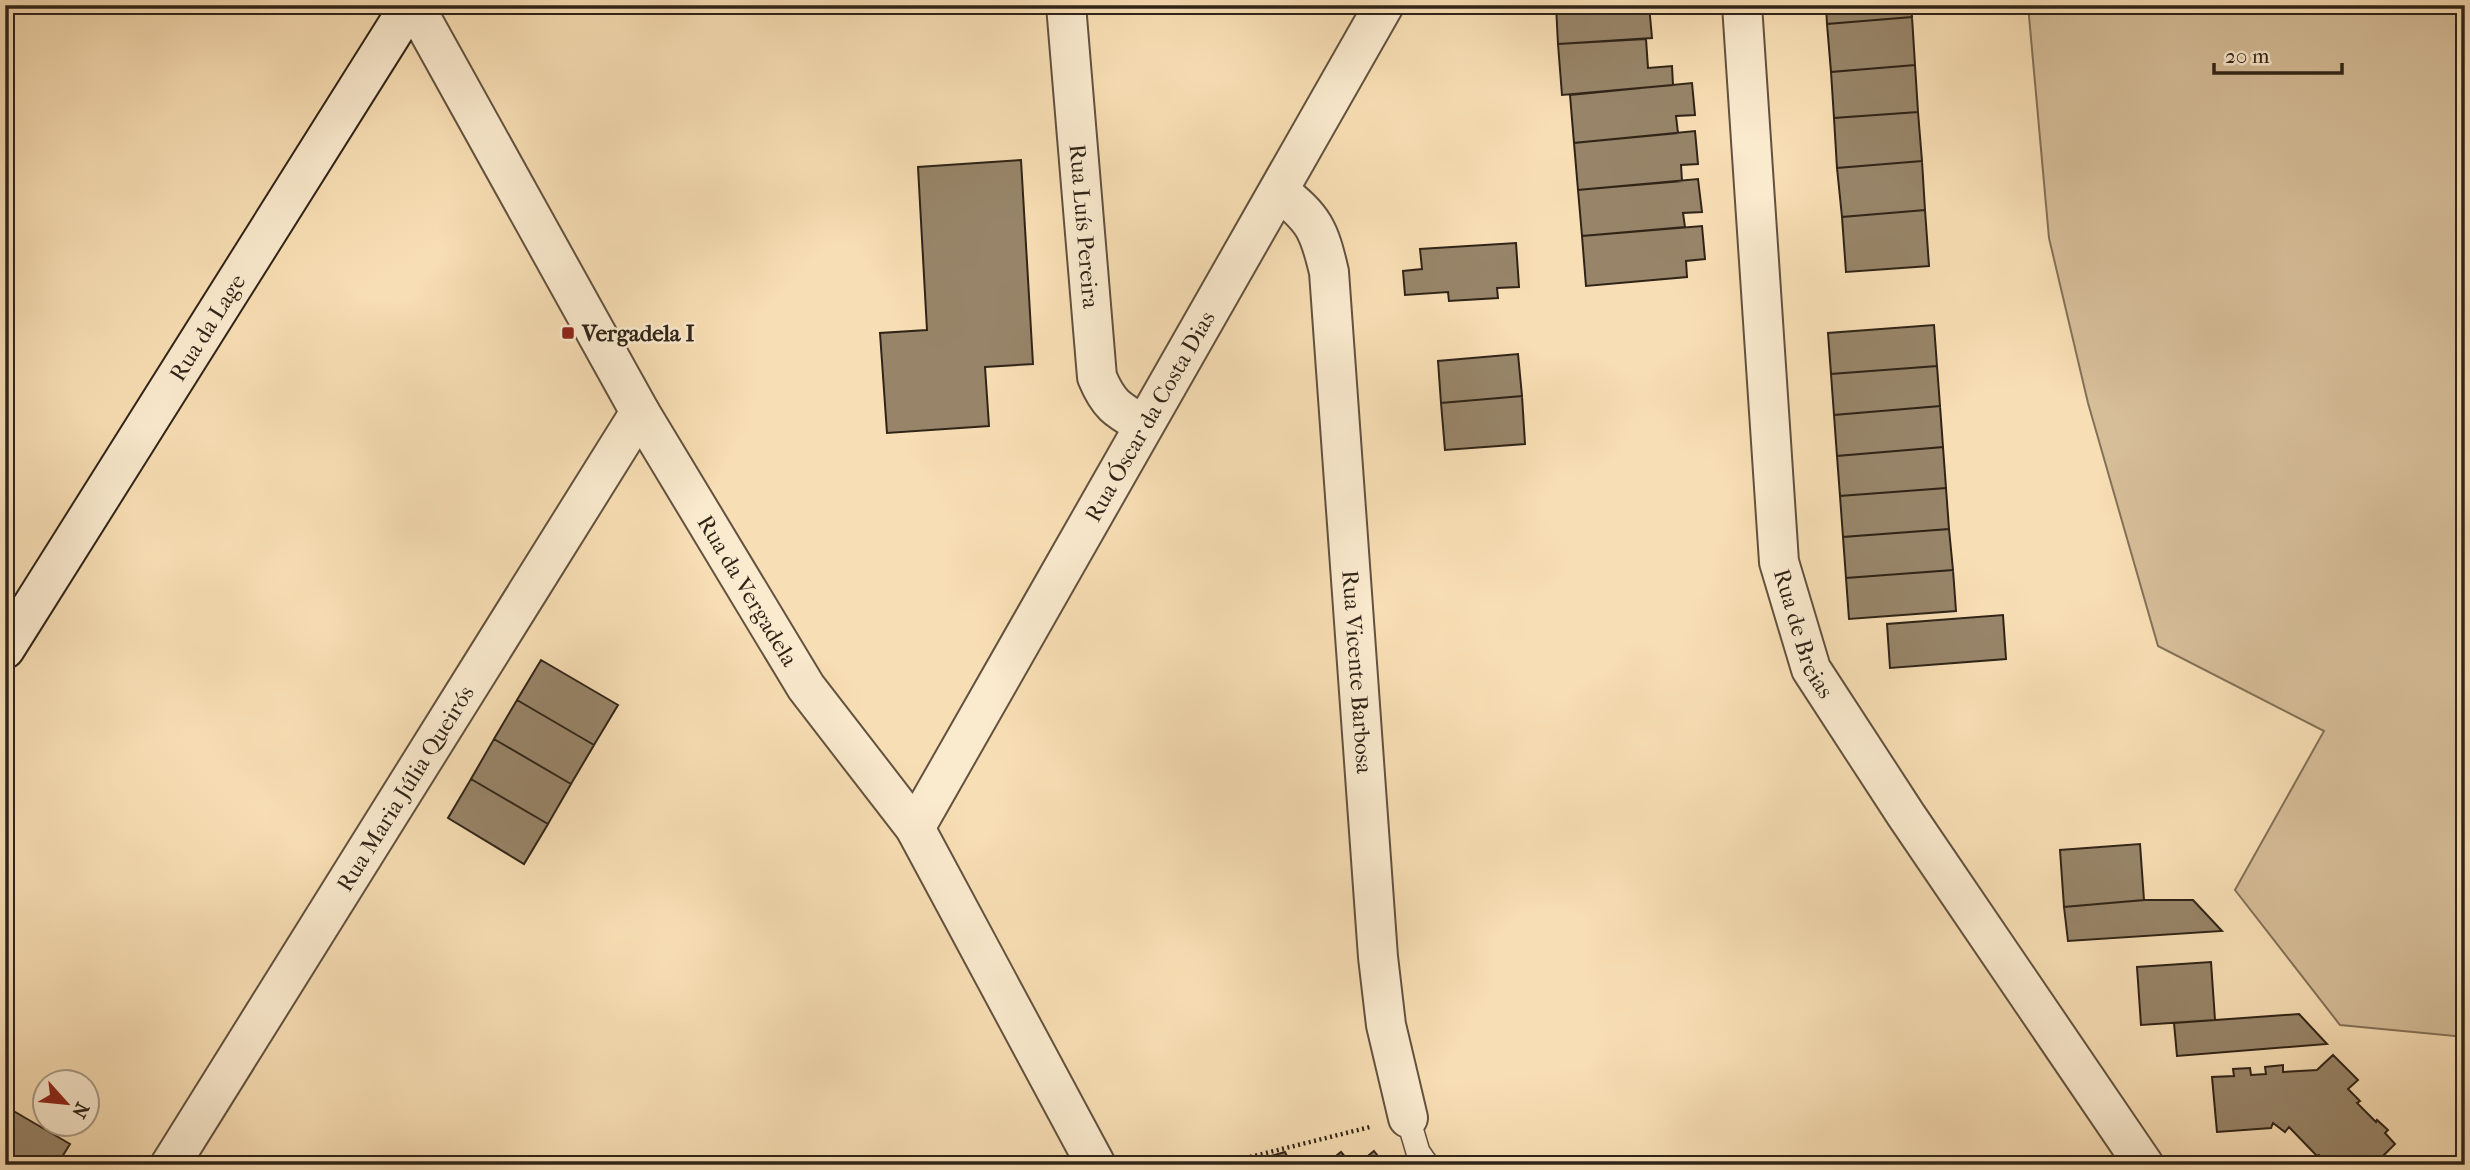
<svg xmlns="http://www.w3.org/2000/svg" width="2470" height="1170" font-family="'IM FELL French Canon',serif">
  <rect width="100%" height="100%" fill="#f8deb4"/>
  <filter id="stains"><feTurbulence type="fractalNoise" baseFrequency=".00286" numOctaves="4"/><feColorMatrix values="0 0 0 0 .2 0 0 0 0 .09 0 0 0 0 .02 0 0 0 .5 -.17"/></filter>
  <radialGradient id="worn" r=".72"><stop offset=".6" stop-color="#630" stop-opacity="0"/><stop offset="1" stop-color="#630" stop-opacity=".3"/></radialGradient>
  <path fill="#d6be99" stroke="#837158" stroke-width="2" d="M2028 5H2465V1037L2340 1025 2235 890 2324 731 2158 646 2088 403 2049 238Z"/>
  <path fill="#988569" stroke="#302418" stroke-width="2" d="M1556 5H1649L1652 38 1558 44Z
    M1826 5H1911L1912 17 1827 24Z
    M1912 17 1915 65 1831 72 1827 24Z
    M1646 39 1648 68 1672 66 1673 85 1562 95 1558 44Z
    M1915 65 1918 112 1834 118 1831 72Z
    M1692 83 1695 115 1676 116 1678 133 1574 143 1570 95Z
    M1918 112 1922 161 1837 168 1834 118Z
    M1695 131 1698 164 1681 165 1682 181 1578 190 1574 143Z
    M1021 160 1033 364 985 367 989 426 887 433 880 333 927 330 918 167Z
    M1922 161 1925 210 1842 217 1837 168Z
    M1698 179 1702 212 1683 213 1685 227 1582 236 1578 190Z
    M1925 210 1929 266 1846 272 1842 217Z
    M1702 226 1705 259 1686 261 1687 277 1586 286 1582 236Z
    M1516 243 1519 287 1497 288 1498 298 1449 301 1448 292 1405 295 1403 271 1422 269 1420 249Z
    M1934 325 1937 366 1831 374 1828 333Z
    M1518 354 1522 396 1441 403 1438 361Z
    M1937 366 1940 406 1834 415 1831 374Z
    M1522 396 1525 444 1445 450 1441 403Z
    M1940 406 1943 447 1837 456 1834 415Z
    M1943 447 1946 488 1840 496 1837 456Z
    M1946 488 1949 529 1843 537 1840 496Z
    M1949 529 1953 570 1846 578 1843 537Z
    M1953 570 1956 611 1849 619 1846 578Z
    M2003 615 2006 659 1890 668 1887 624Z
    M541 660 618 705 594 745 517 700Z
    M517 700 594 745 571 784 494 739Z
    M494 739 571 784 548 824 471 779Z
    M471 779 548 824 524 864 448 818Z
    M2140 844 2144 900 2064 907 2060 850Z
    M2144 900H2193L2222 931 2068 941 2064 907Z
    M2211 962 2215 1020 2141 1025 2137 967Z
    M2299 1014 2327 1044 2177 1056 2174 1023Z
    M2333 1055 2358 1080 2348 1089 2360 1101 2357 1103 2376 1122 2377 1120 2388 1130 2385 1133 2395 1144 2374 1165H2326L2319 1155 2317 1156 2289 1127 2285 1132 2273 1123 2271 1128 2217 1132 2212 1077 2234 1076 2233 1069 2250 1068 2251 1075 2266 1074 2265 1067 2283 1065V1072L2317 1070Z
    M5 1106 70 1144 57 1165H5Z
    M1374 1151 1385 1165H1357Z
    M1285 1152 1291 1165H1240Z
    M1341 1152 1352 1165H1325Z"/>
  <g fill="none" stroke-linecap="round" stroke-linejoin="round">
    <defs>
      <path id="lane" d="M1408 1118 1418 1152 1427 1165"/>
      <g id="street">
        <path id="s1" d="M414 5 640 412 806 687 915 828 1096 1165"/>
        <path id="s2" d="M1066 5 1097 377C1109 406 1118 410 1144 425"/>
        <path id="s3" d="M1742 5 1779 562 1811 669 1906 815 2144 1165"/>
        <path id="s4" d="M1279 191C1314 219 1319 229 1329 272L1378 957 1386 1025 1408 1118"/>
        <path id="s5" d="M915 828 1384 5"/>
        <path id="s6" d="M170 1165 640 412"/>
      </g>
      <g id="secondary">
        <path id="s7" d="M5 649 410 5"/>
      </g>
    </defs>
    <use href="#lane" stroke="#62523f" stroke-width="26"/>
    <use href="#street" stroke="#62523f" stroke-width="42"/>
    <use href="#secondary" stroke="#302418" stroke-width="42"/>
    <path stroke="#302418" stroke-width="4.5" stroke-dasharray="2 3.5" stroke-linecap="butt" d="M1218 1165 1370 1127"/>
    <use href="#lane" stroke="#faeace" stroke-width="23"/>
    <use href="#street" stroke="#faeace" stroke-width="38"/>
    <use href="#secondary" stroke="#faeace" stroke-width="38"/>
  </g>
  <rect fill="#8f2418" stroke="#faeace" stroke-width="2.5" x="561" y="326" width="14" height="14" rx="3.5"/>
  <g text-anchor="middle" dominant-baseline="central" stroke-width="5" stroke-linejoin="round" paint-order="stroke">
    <g font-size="23" fill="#302418" stroke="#faeace">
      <text stroke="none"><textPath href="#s2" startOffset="222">Rua Luís Pereira</textPath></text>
      <text stroke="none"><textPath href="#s7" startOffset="380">Rua da Lage</textPath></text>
      <text stroke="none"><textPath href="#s5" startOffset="474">Rua Óscar da Costa Dias</textPath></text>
      <text stroke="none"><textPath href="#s1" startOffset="674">Rua da Vergadela</textPath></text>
      <text stroke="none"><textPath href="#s3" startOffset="634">Rua de Breias</textPath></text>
      <text stroke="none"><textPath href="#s4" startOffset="499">Rua Vicente Barbosa</textPath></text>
      <text stroke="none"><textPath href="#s6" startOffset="444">Rua Maria Júlia Queirós</textPath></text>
    </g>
    <g font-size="23" font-weight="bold" fill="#302418" stroke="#faeace" text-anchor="start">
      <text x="582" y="333">Vergadela I</text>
    </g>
  </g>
  <rect width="2470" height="1170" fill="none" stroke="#f8deb4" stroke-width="28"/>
  <rect x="7" y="7" width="2456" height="1156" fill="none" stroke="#302418" stroke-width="3.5"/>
  <rect x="14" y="14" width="2442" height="1142" fill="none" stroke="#302418" stroke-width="2"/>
  <g transform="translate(66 1103) rotate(117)"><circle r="33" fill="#faeace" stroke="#a99b85" stroke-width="2"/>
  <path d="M0-5L12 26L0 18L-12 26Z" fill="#8f2418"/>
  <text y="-10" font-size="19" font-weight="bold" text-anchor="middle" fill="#302418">N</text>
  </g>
  <path d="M2214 63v10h128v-10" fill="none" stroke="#302418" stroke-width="3.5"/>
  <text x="2225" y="63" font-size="21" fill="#302418" stroke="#faeace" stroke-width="5" paint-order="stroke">20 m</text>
  <rect width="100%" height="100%" filter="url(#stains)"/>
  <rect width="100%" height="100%" fill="url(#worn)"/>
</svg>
